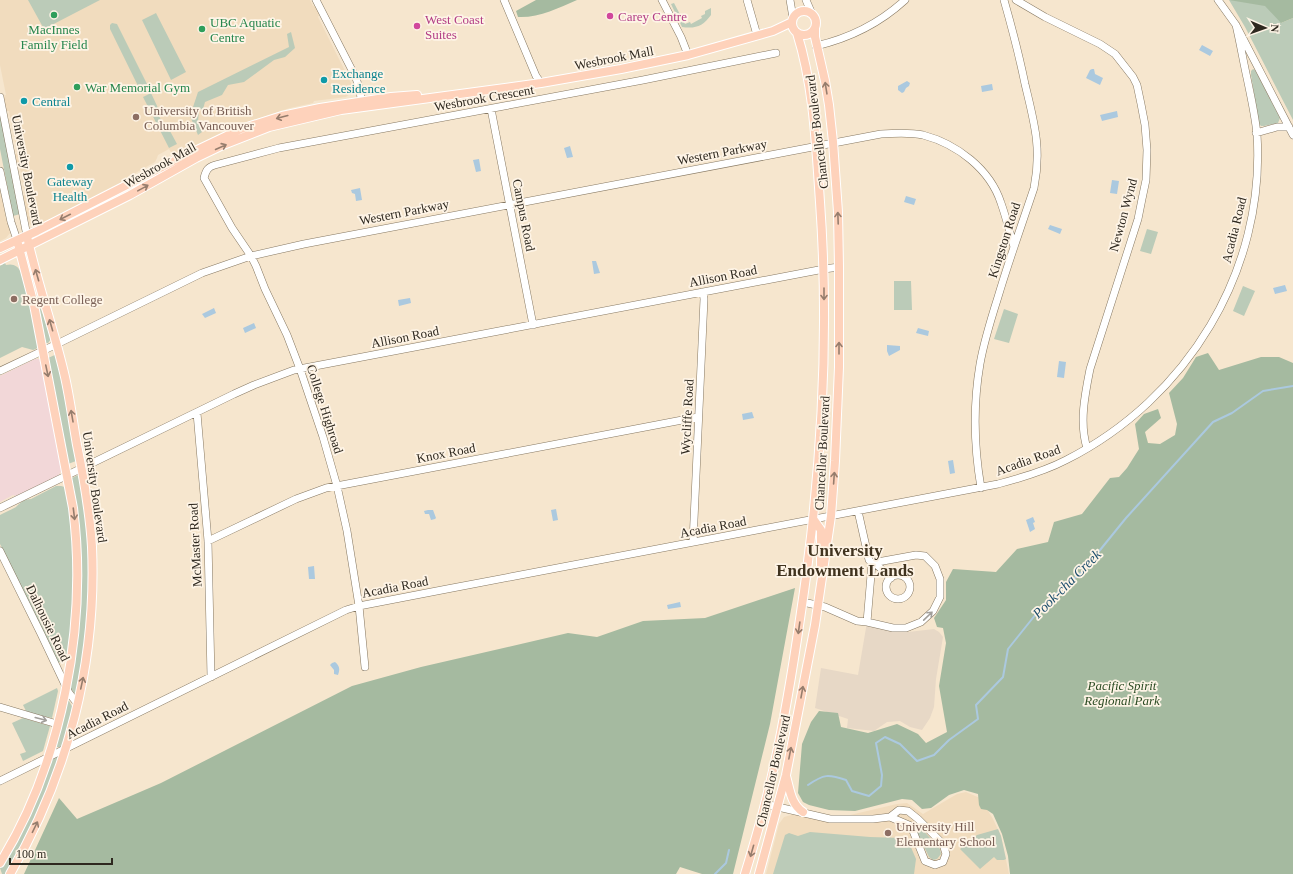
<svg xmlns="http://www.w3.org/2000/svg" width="1293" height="874" font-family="Georgia,serif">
  <rect width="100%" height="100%" fill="#f6e6ce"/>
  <path fill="#f2d7d8" d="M35 359H39L42 360 62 470 58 476 16 496 13 495 0 502V376Z"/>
  <path fill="#e7d8c6" d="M867 622 908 632 934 629 939 632 943 637 936 679 934 707 930 718 922 730 910 727 900 721 887 722 874 731 847 728 848 719 815 708 821 668 858 675Z"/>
  <path fill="#f1dcbe" d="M0 0H310L313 6 317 7 320 13 318 17 352 85V92L346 97 314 101 313 103 290 108 241 124 177 155H173L169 149 158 155 157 158 155 162 130 176 122 184 43 226 42 224 38 226H33L30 224 26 215 23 196 25 195 20 168H18L16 162 15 154 17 153 9 111H6L3 96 6 95 0 65Z
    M0 189 6 219 8 222 10 233 6 238 0 241Z
    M966 792 980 798 993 819 1001 836 1009 874H766L779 824 784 817 805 811 826 815H850L897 804 907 803 923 814 957 794Z"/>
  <path fill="#bbcbb8" d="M28 0H100L44 29Z
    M1229 0H1293L1281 23 1293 18V120L1245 27Z
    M674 3 685 24 690 22 691 24 702 18 701 16 705 14V11L711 8V15C703 26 696 29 682 27L671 4Z
    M156 13 186 72 171 80 142 20Z
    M112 23 117 24 147 84 139 88 110 29V25Z
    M291 32 295 48 285 57 274 60 244 82 228 85 222 95 205 102 203 109 199 110 198 122 202 132 198 135 190 116 198 92 289 47 287 34Z
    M1253 69 1255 70 1280 118 1278 123 1264 126H1261L1259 124 1251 75V71Z
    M151 93 158 108 157 112 166 130 170 131 177 144 169 148 143 97Z
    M0 110 20 214 13 216 0 149Z
    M1147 229 1158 232 1151 254 1140 251Z
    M5 263 6 265C13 263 18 266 21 272L32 312 38 346 36 349 33 350 22 347 0 358V266Z
    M894 281H911L912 310H894Z
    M1243 286 1255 291 1244 316 1233 311Z
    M35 294H36L51 339 48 343H45Z
    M1004 309 1018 314 1009 343 994 339Z
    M57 354 76 461 68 464 48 358Z
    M78 475 85 506 89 561V595L84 655 76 694 74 693 69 686 75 641 71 480 72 478Z
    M56 486H61L65 487C77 542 73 599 68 654L67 660 63 663 58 662 55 658 0 544V515C5 512 11 510 16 507 20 503 24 499 31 499Z
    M57 688 58 691 52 718 27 713 23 705Z
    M67 701H69L74 710 65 744 60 747H55Z
    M23 718 50 726 43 751 23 761 20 754 26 752 12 723Z
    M56 757H60L50 790 7 874H2L0 868 14 845 50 761Z
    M918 826 921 828 940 849 941 854 937 859 933 860 929 857 916 830V827Z
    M998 829 1001 836 1006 859 1004 860H997L994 857 980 869 960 849 977 835Z
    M810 832 870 837 903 838 910 845 916 859 914 874H773L785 835 789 833 798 836Z"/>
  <path fill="#a5baa0" d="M536 0H577C558 8 539 18 518 17L516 11Z
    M1229 0H1293V18L1281 23 1265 6Z
    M1208 353 1219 370 1261 357H1279L1293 363V874H1010L1008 856 1002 834 993 814 987 810 981 809 979 805 978 794 964 790 949 795 931 808 922 809 912 800 902 799 855 811 829 810 809 805 803 802 798 793 802 744 811 722 819 711 838 713 841 727 868 733 897 724 918 734 926 743 947 732 939 686 946 643 943 628 937 627 934 618 946 600V582L953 569 996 572 1017 549 1048 542 1054 522 1082 514 1110 478 1119 477 1127 468 1139 449 1135 424 1144 414 1158 409 1161 418 1145 432 1148 443 1160 444 1175 435 1177 424 1169 393 1183 378 1196 357Z
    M795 588 770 724 733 874H702L680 867 676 874H24L59 798 77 819 161 783 352 686 421 667 568 633 597 637 643 621 705 618Z"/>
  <path fill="#abc9df" d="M1202 45 1213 51 1210 56 1199 50Z
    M1092 69H1094L1095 74 1103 78 1100 85 1086 78 1090 70Z
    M907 81 910 83 909 86 906 88 904 92 902 93 898 90V86Z
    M992 84 993 90 982 92 981 86Z
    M1117 111 1118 117 1102 121 1100 115Z
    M570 146 573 157 567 158 564 148Z
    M479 159 481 171 476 172 473 160Z
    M1112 180 1119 181 1117 194 1110 193Z
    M360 188 362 200 356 201 355 194 352 193 351 190Z
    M906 196 916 199 914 205 904 202Z
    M1050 225 1062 229 1060 234 1048 229Z
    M592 261H596L600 273 594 274Z
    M1285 285 1287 291 1275 294 1273 288Z
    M410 298 411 303 399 306 398 300Z
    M214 308 216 313 205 318 202 314Z
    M254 323 256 328 245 333 243 328Z
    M918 328 929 331 928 336 916 333Z
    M887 345 900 346V350L889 356 887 351Z
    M1059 361 1066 362 1064 378 1057 377Z
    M752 412 754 418 743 420 742 414Z
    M953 460 955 473 950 474 948 461Z
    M556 509 558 520 553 521 551 510Z
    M428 510H433L436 518 435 519 431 520 429 514H425L424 511Z
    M1033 517 1035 522 1033 523 1035 529 1030 532 1026 520Z
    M314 566 315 579H309L308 567Z
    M680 602 681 607 668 609 667 605Z
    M335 662C340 666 340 670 338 675L334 674V670L330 665 332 663Z"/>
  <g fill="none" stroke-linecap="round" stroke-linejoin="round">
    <path stroke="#abc9df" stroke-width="2" d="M808 785C824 774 828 774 846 780L852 791 869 796 881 786 882 775 876 743 885 737 900 744 917 761 934 755 949 740 978 719 976 705 1003 677 1008 649 1044 604 1083 571 1126 518 1213 422 1232 413 1263 391 1293 386
      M715 874 726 863 729 850"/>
    <defs>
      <path id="minor" d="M316 0 356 78 360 91 362 106
        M504 0 536 76 541 83
        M662 0 681 37 688 55
        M747 0 757 35
        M790 0 793 18
        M806 0 812 14
        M1016 0 1045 17 1100 44 1115 54 1133 77 1137 85 1141 104 1145 125 1147 150 1146 180 1142 199 1138 219 1090 369C1085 394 1079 423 1087 448
        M1218 0 1236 25 1293 135
        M816 46C850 38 880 23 905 0
        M0 97 27 236
        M491 109 533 325
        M1256 133 1277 127H1289
        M0 171 11 222 17 240
        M0 371 57 344 202 273 251 256 304 244 881 134C895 133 909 132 923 135 957 144 990 169 1001 203 1006 217 1010 233 1014 247
        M197 413 208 541 211 677
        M981 488C974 447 973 405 980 364 984 341 991 319 998 297 1009 260 1022 224 1034 188 1042 148 1034 122 1025 84 1019 55 1012 28 1004 0
        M0 508 234 394 254 385 294 370 824 269 839 267
        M858 511 869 560 872 563 877 565 891 578
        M208 541 296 499 326 488 698 417
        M693 542 704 299 703 292
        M0 551 41 634 69 693 77 703
        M886 587a12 12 0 1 1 24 0a12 12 0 1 1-24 0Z
        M803 602 825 607 857 621 867 622 893 628H906L921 622 933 611 940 597V579L935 566 925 556 916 555 872 563
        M867 622 872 563
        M365 667 359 606 347 531 337 486 323 437 300 369 287 335 265 289 256 266 251 256 232 228 204 178C206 170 208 167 215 165L279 148 643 80 776 53
        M0 707 57 724
        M0 781 346 610 359 606 447 589 998 484C1021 478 1045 471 1066 460 1187 399 1266 271 1257 134 1255 115 1251 97 1247 78 1243 60 1240 42 1236 25
        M765 804 830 819H873L890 817 911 826 925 861 935 865 943 862 946 854 943 844 918 819 908 811 899 810 890 817"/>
      <path id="major" d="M792 23a12 12 0 1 1 24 0a12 12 0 1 1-24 0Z
        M0 248 37 231 170 163 241 129 282 116 320 108 391 97 417 95
        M0 260 130 195 196 158 223 145 269 127 341 110 541 83 621 69 688 55 773 31 792 22
        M814 520 821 530V565
        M786 776C790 790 791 804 803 812
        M0 863C62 763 88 624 73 508L34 305 17 240
        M10 874C68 775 97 662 92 547 90 513 84 479 77 445 73 423 70 399 65 377 54 329 37 283 27 236
        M745 874C752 851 759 828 765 804 781 743 791 681 800 619 821 481 830 341 820 202 816 145 814 87 797 33
        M759 874 786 775 815 625 831 516 835 461 839 367V267L838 212 833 142 829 105 825 81 815 37V29"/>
    </defs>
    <use href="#minor" stroke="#867862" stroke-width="8"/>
    <use href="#major" stroke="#fff" stroke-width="10"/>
    <use href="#minor" stroke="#fff" stroke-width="7"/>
    <use href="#major" stroke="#fed2bb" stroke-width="8"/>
  </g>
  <defs><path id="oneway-shaft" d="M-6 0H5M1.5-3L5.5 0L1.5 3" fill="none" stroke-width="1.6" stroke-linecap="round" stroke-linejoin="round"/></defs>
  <g stroke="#967d6d">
    <use href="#oneway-shaft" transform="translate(826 88) rotate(-99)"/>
    <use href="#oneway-shaft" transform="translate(282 117) rotate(165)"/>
    <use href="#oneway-shaft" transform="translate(221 147) rotate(-24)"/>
    <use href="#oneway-shaft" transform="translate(143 188) rotate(-29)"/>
    <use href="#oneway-shaft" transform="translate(65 217) rotate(153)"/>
    <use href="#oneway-shaft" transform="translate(838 218) rotate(-92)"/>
    <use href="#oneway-shaft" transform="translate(37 275) rotate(-106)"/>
    <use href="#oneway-shaft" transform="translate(824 294) rotate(90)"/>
    <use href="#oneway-shaft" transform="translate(51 325) rotate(-106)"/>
    <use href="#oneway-shaft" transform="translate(839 348) rotate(-90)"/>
    <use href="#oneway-shaft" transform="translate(47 371) rotate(78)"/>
    <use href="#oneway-shaft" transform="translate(72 416) rotate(-100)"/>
    <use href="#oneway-shaft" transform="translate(834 478) rotate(-86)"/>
    <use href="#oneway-shaft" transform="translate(74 514) rotate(83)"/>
    <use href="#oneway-shaft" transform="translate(799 628) rotate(98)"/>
    <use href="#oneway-shaft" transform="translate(82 683) rotate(-78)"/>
    <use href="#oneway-shaft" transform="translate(802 692) rotate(-80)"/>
    <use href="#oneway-shaft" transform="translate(790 753) rotate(-79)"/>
    <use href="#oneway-shaft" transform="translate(35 827) rotate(-64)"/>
    <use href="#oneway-shaft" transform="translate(752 851) rotate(106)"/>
  </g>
  <g stroke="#a19e9a">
    <use href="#oneway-shaft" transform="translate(928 616) rotate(-44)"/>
    <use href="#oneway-shaft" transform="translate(41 719) rotate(15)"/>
  </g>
  <g fill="#2e9e5b" stroke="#fef4e6" stroke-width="1.5">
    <circle cx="54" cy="15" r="4"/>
    <circle cx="202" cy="29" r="4"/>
    <circle cx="77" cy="87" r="4"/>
  </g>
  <g fill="#d1479c" stroke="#fef4e6" stroke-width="1.5">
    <circle cx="610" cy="16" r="4"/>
    <circle cx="417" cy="26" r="4"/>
  </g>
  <g fill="#0f9aa8" stroke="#fef4e6" stroke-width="1.5">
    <circle cx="324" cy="80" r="4"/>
    <circle cx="24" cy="101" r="4"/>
    <circle cx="70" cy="167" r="4"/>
  </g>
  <g fill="#8d6e63" stroke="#fef4e6" stroke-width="1.5">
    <circle cx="136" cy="117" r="4"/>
    <circle cx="14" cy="299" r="4"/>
    <circle cx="888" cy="833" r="4"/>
  </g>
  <g text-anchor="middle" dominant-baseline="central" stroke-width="3.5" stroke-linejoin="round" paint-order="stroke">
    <g font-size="13" fill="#b23c85" stroke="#fef4e6" text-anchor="start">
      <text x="618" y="16">Carey Centre</text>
      <text x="425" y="19">West Coast<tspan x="425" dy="15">Suites</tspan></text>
    </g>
    <g font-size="13" fill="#27864d" stroke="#fef4e6" text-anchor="start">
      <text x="210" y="22">UBC Aquatic<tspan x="210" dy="15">Centre</tspan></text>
      <text x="54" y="29" text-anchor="middle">MacInnes<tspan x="54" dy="15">Family Field</tspan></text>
      <text x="85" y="87">War Memorial Gym</text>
    </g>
    <g font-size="13" fill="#2e281f" stroke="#fef4e6">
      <text transform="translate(614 58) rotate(-11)">Wesbrook Mall</text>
      <text transform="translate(484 98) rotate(-10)">Wesbrook Crescent</text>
      <text transform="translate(817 132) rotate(-97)">Chancellor Boulevard</text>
      <text transform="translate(722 152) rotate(-11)">Western Parkway</text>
      <text transform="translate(160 165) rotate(-29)">Wesbrook Mall</text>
      <text transform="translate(27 170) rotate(79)">University Boulevard</text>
      <text transform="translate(404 212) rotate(-11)">Western Parkway</text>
      <text transform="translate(524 215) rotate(79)">Campus Road</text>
      <text transform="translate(1123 215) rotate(-75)">Newton Wynd</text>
      <text transform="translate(1234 230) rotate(-76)">Acadia Road</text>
      <text transform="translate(1004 240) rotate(-72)">Kingston Road</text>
      <text transform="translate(723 276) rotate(-11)">Allison Road</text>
      <text transform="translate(405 337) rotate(-11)">Allison Road</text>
      <text transform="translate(325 409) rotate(72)">College Highroad</text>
      <text transform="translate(687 417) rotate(-87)">Wycliffe Road</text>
      <text transform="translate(446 453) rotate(-11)">Knox Road</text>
      <text transform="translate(822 453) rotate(-87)">Chancellor Boulevard</text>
      <text transform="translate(1028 460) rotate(-20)">Acadia Road</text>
      <text transform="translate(95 487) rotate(82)">University Boulevard</text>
      <text transform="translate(713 527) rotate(-11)">Acadia Road</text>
      <text transform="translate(195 545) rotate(-93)">McMaster Road</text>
      <text transform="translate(395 587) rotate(-11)">Acadia Road</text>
      <text transform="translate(48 623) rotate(64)">Dalhousie Road</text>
      <text transform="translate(97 720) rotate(-27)">Acadia Road</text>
      <text transform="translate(773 771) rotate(-77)">Chancellor Boulevard</text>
    </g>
    <g font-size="13" fill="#0d838f" stroke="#fef4e6" text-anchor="start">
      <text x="332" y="73">Exchange<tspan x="332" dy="15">Residence</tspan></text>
      <text x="32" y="101">Central</text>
      <text x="70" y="181" text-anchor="middle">Gateway<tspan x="70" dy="15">Health</tspan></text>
    </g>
    <g font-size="13" fill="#785e54" stroke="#fef4e6" text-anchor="start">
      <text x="144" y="110">University of British<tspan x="144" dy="15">Columbia Vancouver</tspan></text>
      <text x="22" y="299">Regent College</text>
      <text x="896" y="826">University Hill<tspan x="896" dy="15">Elementary School</tspan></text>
    </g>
    <g font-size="13" font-style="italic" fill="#2b4b23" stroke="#fef4e6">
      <text x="1122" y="685">Pacific Spirit<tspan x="1122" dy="15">Regional Park</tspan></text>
    </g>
    <g font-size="14" font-style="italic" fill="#1c4e6d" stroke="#fef4e6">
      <text transform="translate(1067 584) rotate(-45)">Pook-cha Creek</text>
    </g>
    <g font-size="17" font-weight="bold" fill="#40331f" stroke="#fef4e6">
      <text x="845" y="550">University<tspan x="845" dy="20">Endowment Lands</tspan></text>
    </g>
  </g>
  <g transform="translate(1265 28) rotate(92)" stroke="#fef4e6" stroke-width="3" paint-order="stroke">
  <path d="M0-3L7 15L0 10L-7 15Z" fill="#2e281f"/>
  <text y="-6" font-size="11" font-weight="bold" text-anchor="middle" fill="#2e281f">N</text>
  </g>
  <path d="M10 858v6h102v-6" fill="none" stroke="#2e281f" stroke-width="2"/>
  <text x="16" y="858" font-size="12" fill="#2e281f" stroke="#fef4e6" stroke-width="3" paint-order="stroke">100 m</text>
</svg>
